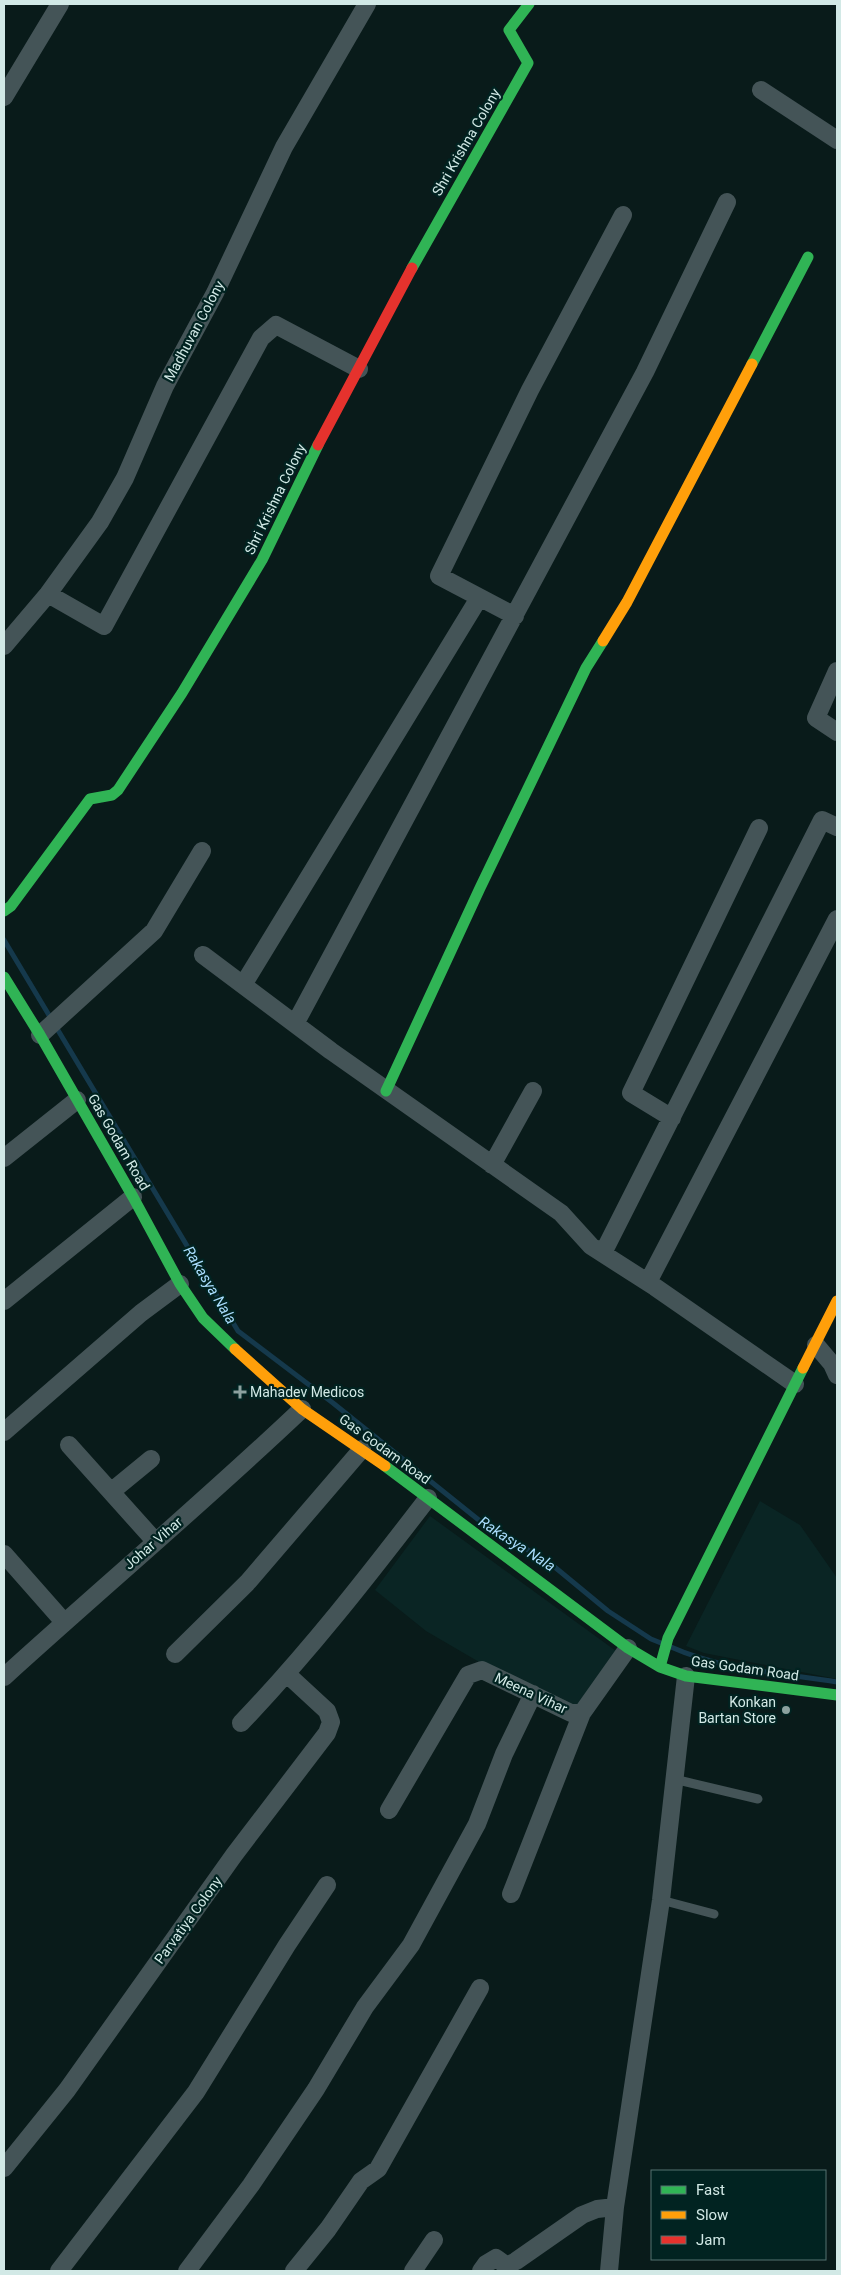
<svg xmlns="http://www.w3.org/2000/svg" width="841" height="2275" font-family="Roboto,sans-serif">
  <rect width="100%" height="100%" fill="#091b1a"/>
  <path fill="#0a2524" d="M760 1501 800 1525 837 1578V1679L704 1653 686 1646Z
    M430 1516 616 1651 578 1708 486 1666 426 1631 375 1590Z"/>
  <g fill="none" stroke-linecap="round" stroke-linejoin="round">
    <path stroke="#15394c" stroke-width="5" d="M4 940 238 1331 333 1403 480 1521 551 1564 608 1611 651 1639 661 1643
      M671 1647C722 1670 782 1673 837 1682"/>
    <path stroke="#445457" stroke-width="9" d="M674 1779 758 1799
      M661 1900 714 1914"/>
    <path stroke="#445457" stroke-width="18" d="M761 90 837 140
      M4 97 60 4
      M48 594 104 626 261 338 276 325 359 369
      M515 616 439 576 530 390 623 215
      M4 646 48 594 100 522 125 478 165 386 215 293 284 147 367 4
      M837 671 816 718 837 732
      M203 955 331 1051 561 1213 591 1246 655 1287 795 1384
      M243 985 479 598
      M295 1024 645 372 727 202
      M40 1035 154 931 202 851
      M672 1118 631 1093 759 828
      M4 1158 77 1100
      M492 1165 533 1091
      M603 1253 822 820 837 827
      M648 1282 837 919
      M4 1301 133 1197
      M816 1345 832 1364 837 1375
      M4 1432 141 1313 180 1284
      M69 1445 155 1541
      M112 1491 151 1459
      M4 1554 64 1622
      M175 1654 247 1583 362 1449
      M4 1677C103 1587 205 1501 302 1409
      M241 1723C309 1652 368 1576 428 1498
      M389 1810 468 1675 482 1670 571 1713H582L628 1648
      M511 1894 582 1713
      M4 2168 67 2090 234 1855 327 1733 331 1722 327 1711 288 1675
      M59 2271 196 2092 287 1945 327 1885
      M187 2271 251 2185 316 2089 365 2007 411 1945 477 1824 504 1754 533 1694
      M294 2271 328 2229 361 2181 378 2169 480 1988
      M413 2271 434 2240
      M481 2271 486 2264 496 2258 507 2266 516 2261 582 2215 597 2209 615 2207
      M609 2271 615 2207 661 1900 686 1676"/>
    <path stroke="#30b455" stroke-width="11" d="M412 268 528 63 509 30 529 4
      M752 364 808 257
      M4 911 11 906 90 799 112 795 118 790 182 693 262 560 318 445
      M4 977 40 1035 133 1197 180 1284 203 1318 235 1349
      M386 1091 480 888 586 668 603 641
      M385 1466 628 1648 660 1667 686 1676 837 1695
      M660 1667 668 1638 803 1368"/>
    <path stroke="#ff9f0a" stroke-width="11" d="M603 641 627 602 752 364
      M235 1349 302 1409 385 1466
      M803 1368 837 1301"/>
    <path stroke="#e5322d" stroke-width="11" d="M318 445 412 268"/>
  </g>
  <g fill="#8ca19f" stroke="#012321" stroke-width="2">
    <path d="M237.5 1384.5h5v5h5v5h-5v5h-5v-5h-5v-5h5z"/>
    <circle cx="786" cy="1710" r="5"/>
  </g>
  <g text-anchor="middle" dominant-baseline="central" stroke-width="4.5" stroke-linejoin="round" paint-order="stroke">
    <g font-size="14" fill="#d2e9e6" stroke="#012321">
      <text transform="translate(466 142) rotate(-60)">Shri Krishna Colony</text>
      <text transform="translate(194 331) rotate(-62)">Madhuvan Colony</text>
      <text transform="translate(275 499) rotate(-64)">Shri Krishna Colony</text>
      <text transform="translate(119 1142) rotate(60)">Gas Godam Road</text>
      <text transform="translate(385 1449) rotate(36)">Gas Godam Road</text>
      <text transform="translate(153 1543) rotate(-41)">Johar Vihar</text>
      <text transform="translate(745 1668) rotate(8)">Gas Godam Road</text>
      <text transform="translate(531 1693) rotate(25)">Meena Vihar</text>
      <text transform="translate(188 1920) rotate(-54)">Parvatiya Colony</text>
    </g>
    <g font-size="14" fill="#d2e9e6" stroke="#012321" text-anchor="start">
      <text x="250" y="1392">Mahadev Medicos</text>
      <text x="776" y="1702" text-anchor="end">Konkan<tspan x="776" dy="16">Bartan Store</tspan></text>
    </g>
    <g font-size="15" font-style="italic" fill="#a9dcfc" stroke="#012321">
      <text transform="translate(210 1285) rotate(59)">Rakasya Nala</text>
      <text transform="translate(517 1544) rotate(33)">Rakasya Nala</text>
    </g>
  </g>
  <rect width="841" height="2275" fill="none" stroke="#d2e9e6" stroke-width="10"/>
  <rect x="651" y="2170" width="175" height="90" fill="#012321" stroke="#557270"/>
  <rect x="661" y="2186" width="25" height="8" fill="#30b455" stroke="#557270"/>
  <text x="696" y="2195" font-size="15" fill="#d2e9e6">Fast</text>
  <rect x="661" y="2211" width="25" height="8" fill="#ff9f0a" stroke="#557270"/>
  <text x="696" y="2220" font-size="15" fill="#d2e9e6">Slow</text>
  <rect x="661" y="2236" width="25" height="8" fill="#e5322d" stroke="#557270"/>
  <text x="696" y="2245" font-size="15" fill="#d2e9e6">Jam</text>
</svg>
